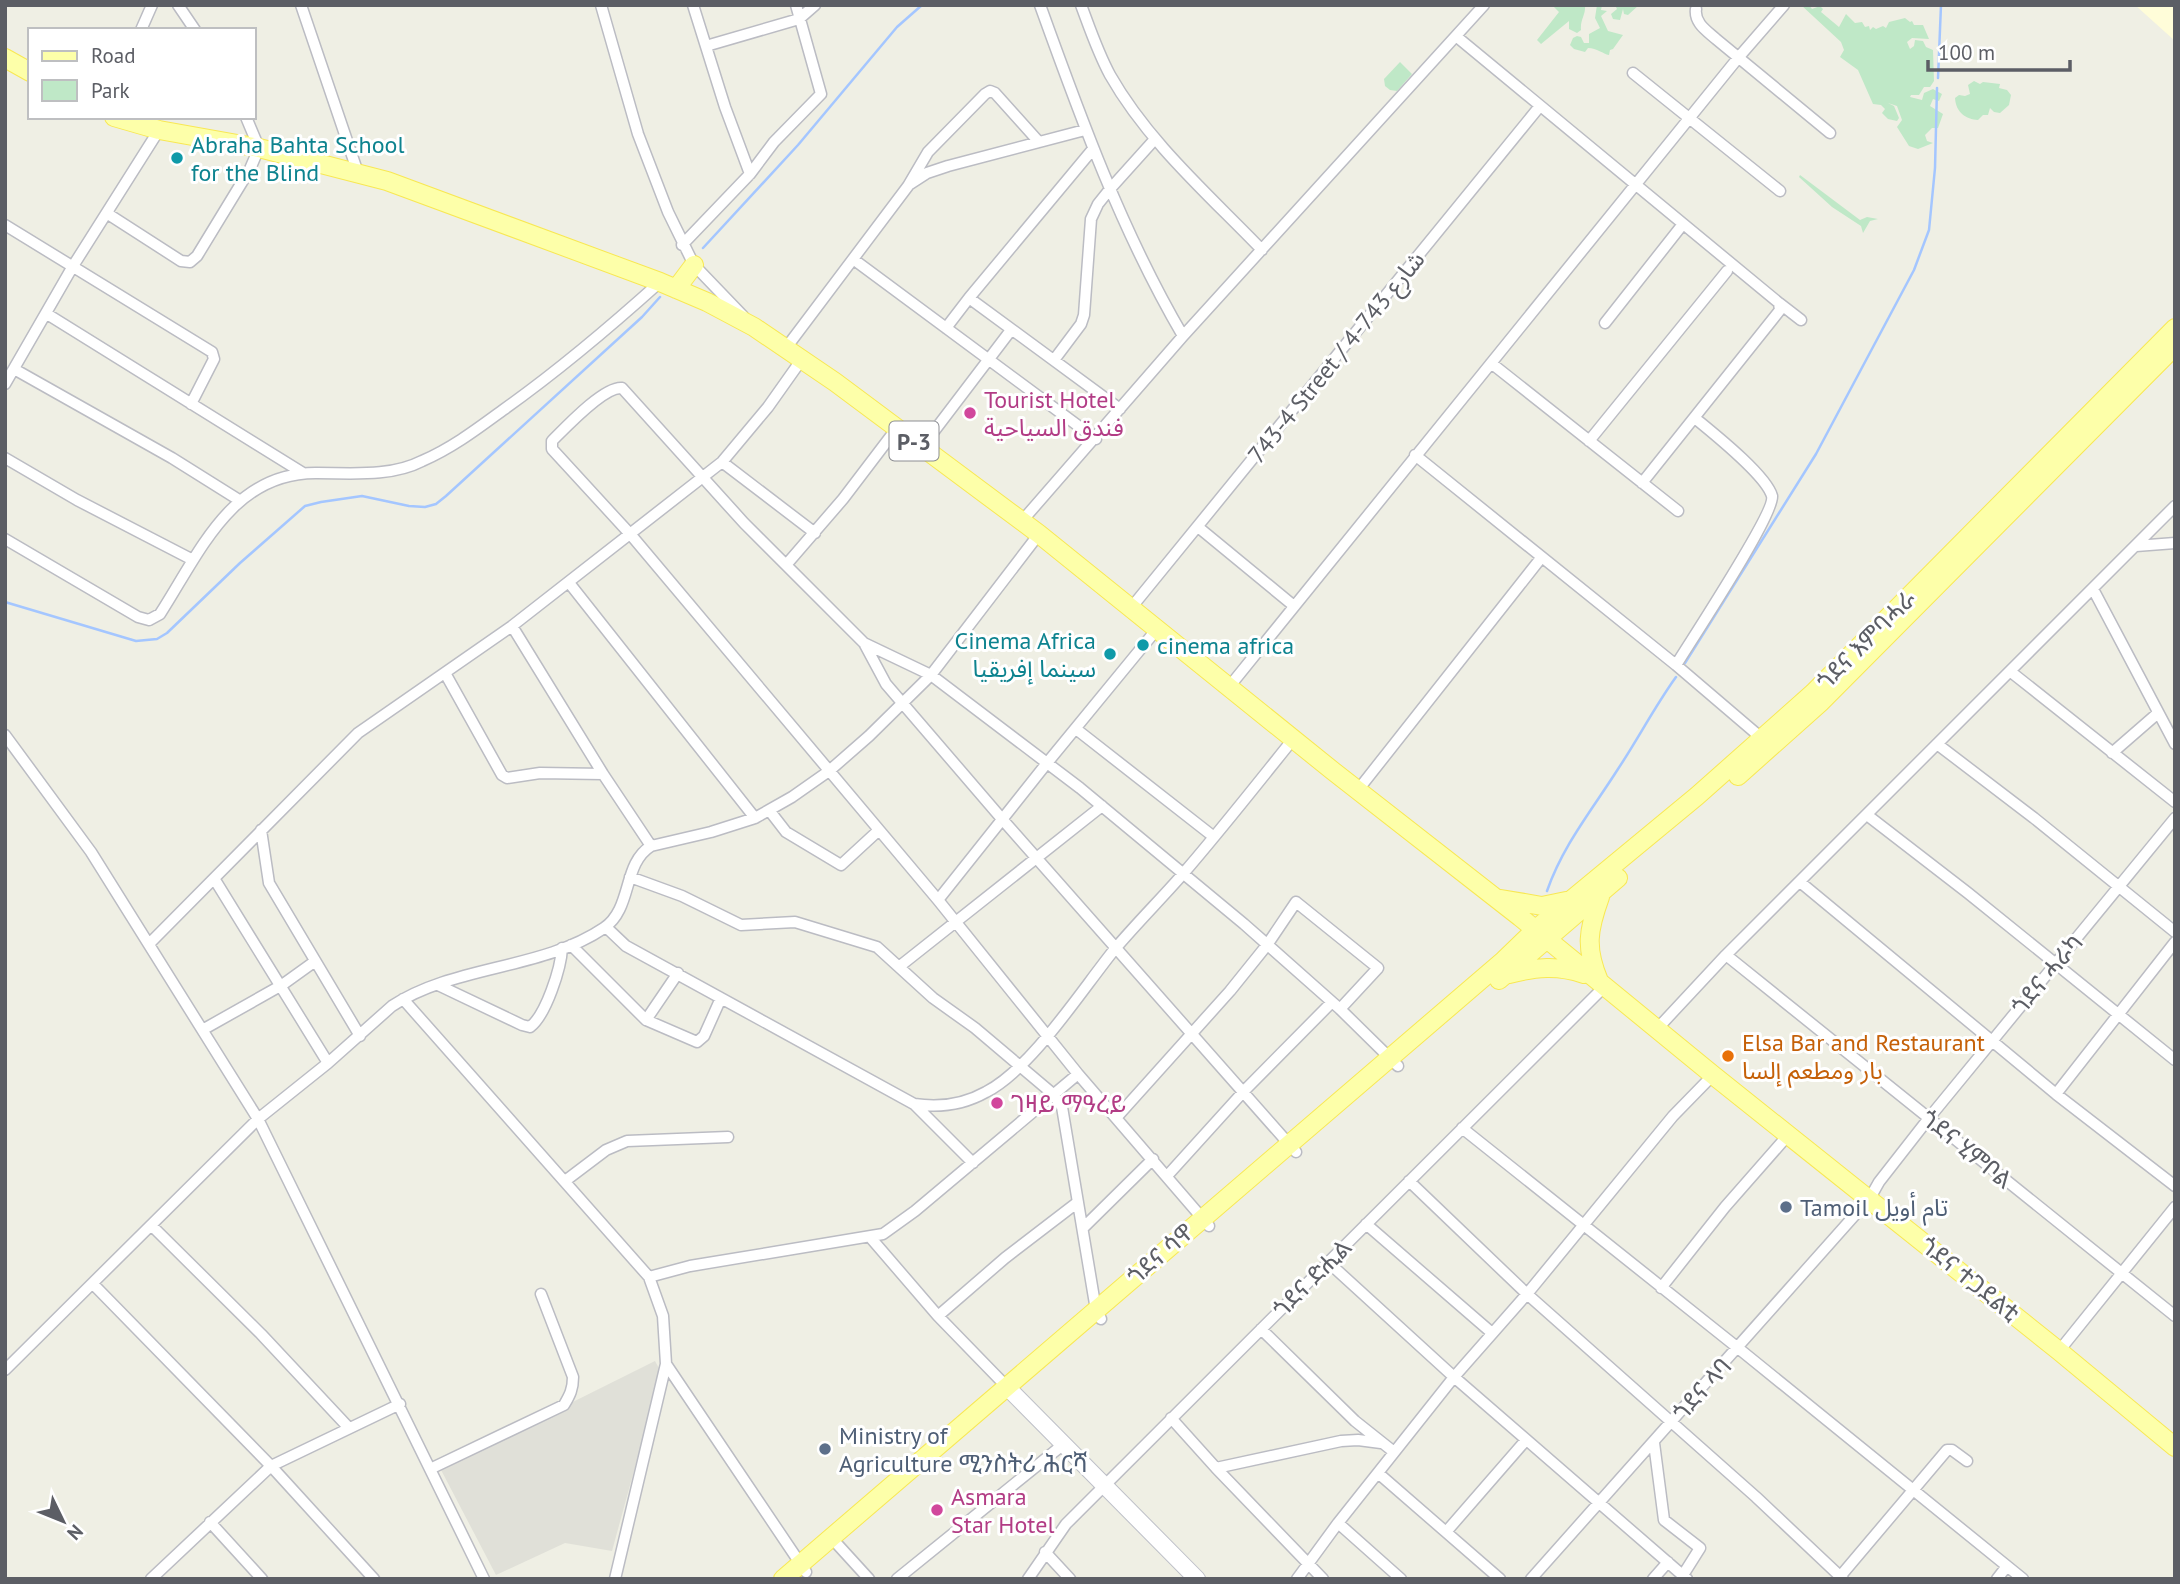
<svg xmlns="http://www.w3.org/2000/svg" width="2180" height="1584" font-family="'PT Sans','Noto Sans Arabic','Noto Sans Ethiopic',sans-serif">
  <rect width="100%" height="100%" fill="#efefe4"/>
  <path fill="#fffdd9" d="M2135 5H2175V41Z"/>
  <path fill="#e0e0d8" d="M655 1361 661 1372 612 1551 565 1543 496 1575 440 1468Z"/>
  <path fill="#bfe8c7" d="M1552 5H1585C1586 15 1580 19 1581 30L1577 33 1569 29V21L1541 44 1537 40 1559 12Z
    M1597 5H1602L1601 10 1607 11 1601 16 1608 31 1623 35 1613 49 1610 50 1609 55C1603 54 1597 48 1588 48L1585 52 1574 49 1570 45 1573 38 1577 36 1581 37 1584 43H1589V34L1600 28 1595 18Z
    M1615 5H1639L1628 15 1624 14 1623 9 1620 20 1613 19 1611 14 1617 9Z
    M1801 5H1809L1812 9 1820 6 1823 9 1821 12 1839 27 1846 14 1855 23 1862 22 1865 27 1869 26 1870 30 1873 27 1876 29 1883 26 1886 28 1889 22 1905 18 1910 22 1912 21 1914 25H1923L1929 39 1912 38 1907 42 1910 49 1914 46 1915 40 1923 41 1926 47 1933 50 1934 81 1930 87H1924L1919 95H1911L1910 97 1922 100 1924 93 1933 89 1942 94 1939 101 1933 99 1930 106 1943 114 1938 128H1932L1925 135 1927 141 1933 143 1918 149 1909 146 1897 127 1902 120 1897 106 1888 103 1894 106 1899 118 1897 121 1888 119 1882 113 1885 109 1881 105 1873 104 1858 70 1840 57 1844 50 1841 42Z
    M1400 62 1412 74 1397 91 1390 90 1385 86 1384 79Z
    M1974 81 1980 84 1983 82 2000 84 1999 88 2007 90 2011 95 2009 105 2000 113 1994 112 1990 108 1988 115H1983L1978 120C1966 119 1956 113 1955 98L1959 95 1965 96 1970 94 1968 85Z
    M1800 175 1860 220 1867 217 1878 219 1870 221 1863 233 1861 226 1832 207 1799 177Z"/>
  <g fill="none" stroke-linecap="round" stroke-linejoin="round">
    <path stroke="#a4c6ff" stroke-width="2.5" d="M1938 78 1941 5
      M703 248 798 145 897 27 922 5
      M5 602 136 641 157 639 167 633 240 563 305 506 321 502 362 496 409 506 425 507 436 504 446 496 642 317 660 297
      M1685 663 1816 454 1914 270 1929 230 1935 168 1937 88
      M1547 891C1563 845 1592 810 1618 769 1638 739 1655 706 1676 677"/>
    <defs>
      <path id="street" d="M178 5 195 30
        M301 5 358 173
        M601 5 638 134 668 212 694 265 743 316
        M693 5 725 107 750 174
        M1040 5C1081 119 1122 232 1183 336
        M1081 5C1090 29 1098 53 1110 75 1148 142 1209 195 1262 250
        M1696 9C1694 23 1707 31 1716 39L1830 133
        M141 30 152 5
        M1457 37 1779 303 1780 310 1642 483
        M706 46 799 19 815 5
        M1633 73 1780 191
        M910 184 927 173 948 166 1085 130
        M108 214 181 261 190 262 197 256 250 169 259 148 246 117
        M5 225 212 352 214 359 191 404
        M682 245 750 174 774 142 821 94 796 5
        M853 259 1096 439
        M969 298 1093 149
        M1779 303 1801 320
        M47 314 303 473
        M1605 323 1683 224
        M946 328 969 298 1120 409
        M786 348 908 186 928 152 985 94 990 91 995 93 1039 142
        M1054 360 1081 324 1084 315 1091 219 1098 204 1110 189 1155 139
        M1491 363 1678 511
        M14 369 172 458 239 500
        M5 384 73 266 159 130
        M1589 441 1727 271
        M922 447 1011 330
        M1415 455 1676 665 1765 741
        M5 458 77 500 193 560
        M722 462 815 533
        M1022 521 1183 336 1484 5
        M1198 527 1294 606
        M5 539 138 617 149 620 160 614C200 552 232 472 317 473 352 473 391 477 422 461 452 448 477 429 503 410 558 371 610 327 660 282
        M2136 546 2175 543
        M786 565 843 499 897 428
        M570 584 755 818
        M2093 589 2175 744
        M1131 608 1540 106
        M512 626 603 774 651 846
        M864 643 931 675 1080 788 1244 924 1340 1009 1398 1066
        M1676 665C1690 642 1776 512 1772 496 1766 475 1713 433 1696 419
        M2011 672 2175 802
        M445 673 502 775 507 778 540 773 603 774
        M1229 687 1738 58 1784 5
        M1076 729 1214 837
        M5 735 91 852 258 1119 484 1579
        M1937 744 2034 818 2175 932
        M2112 753 2158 713
        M1358 790 1541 558
        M769 810 786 832 841 865 879 830
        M1867 815 1968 893 2175 1060
        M261 830 269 883 360 1036
        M630 877 682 896 741 925 795 922 877 947 933 998 975 1028 1053 1094 1062 1107 1096 1310 1101 1319
        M215 880 328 1063
        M1800 882 2056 1094 2175 1186
        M938 900 1047 763 1157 629
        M606 927 626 946 914 1104 973 1163
        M150 943 358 733 512 626 722 462 768 407 802 359
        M571 945 646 1020 697 1042 704 1036 721 998
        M1726 955 2175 1316
        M900 966 1102 806
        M438 985 522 1025 530 1027C546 1015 561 968 562 948
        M403 999 649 1277 690 1266 883 1234 915 1211 1078 1074
        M646 1020 678 973
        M204 1029 282 985 314 962
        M1657 1029 1726 955 2175 506
        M2056 1094 2175 942
        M914 1104C940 1108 963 1105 986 1092 1031 1069 1081 991 1114 950 1136 924 1160 900 1182 875 1221 830 1257 784 1294 738
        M1116 1118 1230 991 1267 945 1296 902 1378 968 1340 1009
        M1462 1128 1738 1348 2023 1579
        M1167 1176 1244 1091 1332 1002
        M565 1181 606 1150 627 1141 728 1137
        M1409 1181 1527 1294 1756 1497 1843 1579
        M1366 1224 1492 1333
        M152 1226 261 1334 349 1428
        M1209 1226 1078 1074 938 900 631 535 552 449V441C565 428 604 386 622 388L744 523 864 643 886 684 1002 819 1296 1152
        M1083 1228 1153 1159
        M870 1237 938 1316 1006 1386
        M1328 1262 1454 1377 1687 1579
        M93 1284 271 1466 374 1579
        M1661 1288 1725 1207 1789 1134
        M938 1316 1005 1258 1078 1202
        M1261 1329 1355 1421 1394 1452
        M2059 1351 2175 1207
        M666 1364 806 1572
        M5 1370 258 1119 328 1063 392 1006C454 965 542 970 604 928 633 908 622 864 651 846L711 832 755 818 792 797 829 771 869 736 931 675 1039 534
        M1171 1418 1216 1468 1323 1579
        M1654 1443 1664 1520 1700 1548 1683 1575
        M1216 1468 1341 1441 1358 1440 1381 1443
        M430 1469 564 1405C570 1395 573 1389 573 1377L541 1294
        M1378 1473 1500 1579
        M210 1522 262 1579
        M1338 1523 1401 1579
        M1446 1532 1526 1440
        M838 1545 869 1579
        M1045 1552 1070 1579
        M151 1579 271 1466 400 1404
        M615 1579 666 1364 663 1316 649 1277
        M897 1579 1065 1443
        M1028 1579 1066 1524 1605 986
        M1297 1579 1338 1523 1454 1377 1527 1294 1673 1116 1713 1075
        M1531 1579 1870 1198 1879 1182 1929 1118 2175 818
        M1653 1579 1668 1562
        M1838 1579 1947 1450H1952L1967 1461
        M1997 1579 2007 1566"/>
      <path id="secondary" d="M1006 1386 1197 1579"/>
      <path id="primary" d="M5 58 30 72
        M114 117 159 130 259 148 387 181 660 282 707 302 754 327 835 382 1039 534 1333 771 1520 917 1713 1075 2059 1351 2175 1447
        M676 289 694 265
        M1738 776 1821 702 2175 346
        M1501 899 1542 906 1566 901
        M1509 974C1536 967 1558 965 1584 974
        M1499 980 1618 878
        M1599 981C1585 948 1588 930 1600 897
        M783 1579 1504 960 1536 929 1697 796 1813 693 2175 328"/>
    </defs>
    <use href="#street" stroke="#bbbcc3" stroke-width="13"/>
    <use href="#secondary" stroke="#bec0c8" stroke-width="18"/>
    <use href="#primary" stroke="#f8e854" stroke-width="20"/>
    <use href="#street" stroke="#fff" stroke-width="10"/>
    <use href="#secondary" stroke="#fff" stroke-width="16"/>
    <use href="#primary" stroke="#fdffa9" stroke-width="18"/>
  </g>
  <g fill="#0f9aa8" stroke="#fff" stroke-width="2.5">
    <circle cx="177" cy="158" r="7"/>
    <circle cx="1143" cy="645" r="7"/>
    <circle cx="1110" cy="654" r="7"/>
  </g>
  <g fill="#d1479c" stroke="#fff" stroke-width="2.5">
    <circle cx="970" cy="413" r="7"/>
    <circle cx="997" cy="1103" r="7"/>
    <circle cx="937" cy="1510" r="7"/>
  </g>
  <circle fill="#e8710a" stroke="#fff" stroke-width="2.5" cx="1728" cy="1056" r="7"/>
  <g fill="#5c6f8a" stroke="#fff" stroke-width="2.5">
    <circle cx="1786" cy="1207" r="7"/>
    <circle cx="825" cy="1449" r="7"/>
  </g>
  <g text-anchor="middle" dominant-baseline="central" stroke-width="6" stroke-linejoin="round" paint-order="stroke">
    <rect fill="#fff" stroke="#8d8e93" stroke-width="2" x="889.5" y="421.5" width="49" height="39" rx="5"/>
    <g font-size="23" font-weight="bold" fill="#5c5e65">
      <text x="914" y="441">P-3</text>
    </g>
    <g font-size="24" fill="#0d838f" stroke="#fff" text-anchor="start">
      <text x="191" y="144">Abraha Bahta School<tspan x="191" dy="28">for the Blind</tspan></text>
      <text x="1096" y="640" text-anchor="end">Cinema Africa<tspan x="1096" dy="28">سينما إفريقيا</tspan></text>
      <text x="1157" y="645">cinema africa</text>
    </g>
    <g font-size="24" fill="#5c5e65" stroke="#fff">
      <text transform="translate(1336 357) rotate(-51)">743-4 Street / شارع 743-4</text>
      <text transform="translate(1866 640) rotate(-45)">ጎደና እምባሓራ</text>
      <text transform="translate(2047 974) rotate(-50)">ጎደና ሓራካ</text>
      <text transform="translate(1967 1149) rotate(39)">ጎደና ሂምቦል</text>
      <text transform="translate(1160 1254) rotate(-41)">ጎደና ሳዋ</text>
      <text transform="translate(1312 1278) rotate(-45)">ጎደና ድሒል</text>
      <text transform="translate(1970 1279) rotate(39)">ጎደና ተጋደልቲ</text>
      <text transform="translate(1702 1389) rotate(-48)">ጎደና ላባ</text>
    </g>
    <g font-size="24" fill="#b23c85" stroke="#fff" text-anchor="start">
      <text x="984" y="399">Tourist Hotel<tspan x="984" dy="28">فندق السياحية</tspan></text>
      <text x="1011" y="1103">ገዛይ ማዓረይ</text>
      <text x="951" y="1496">Asmara<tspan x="951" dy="28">Star Hotel</tspan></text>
    </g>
    <g font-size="24" fill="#c56008" stroke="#fff" text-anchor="start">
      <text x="1742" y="1042">Elsa Bar and Restaurant<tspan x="1742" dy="28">بار ومطعم إلسا</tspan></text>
    </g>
    <g font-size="24" fill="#4e5e75" stroke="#fff" text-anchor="start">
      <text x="1800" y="1207">Tamoil تام أويل</text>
      <text x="839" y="1435">Ministry of<tspan x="839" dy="28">Agriculture ሚንስትሪ ሕርሻ</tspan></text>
    </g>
  </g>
  <rect width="2180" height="1584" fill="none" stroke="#5c5e65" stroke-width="14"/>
  <rect x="28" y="28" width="228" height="91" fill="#ffffff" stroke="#bebfc1" stroke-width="2"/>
  <rect x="42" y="51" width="35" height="10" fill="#fdffa9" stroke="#bebfc1" stroke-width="2"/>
  <text x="91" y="63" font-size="21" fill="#5c5e65">Road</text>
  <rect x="42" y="80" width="35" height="21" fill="#bfe8c7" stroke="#bebfc1" stroke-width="2"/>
  <text x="91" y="98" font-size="21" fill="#5c5e65">Park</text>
  <g transform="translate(63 1521) rotate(133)" stroke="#ffffff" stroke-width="5" paint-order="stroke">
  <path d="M0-5L12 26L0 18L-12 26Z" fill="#5c5e65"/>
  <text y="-10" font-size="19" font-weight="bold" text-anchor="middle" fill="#5c5e65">N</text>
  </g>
  <path d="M1928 60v10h142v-10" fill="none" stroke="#5c5e65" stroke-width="3.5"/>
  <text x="1938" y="60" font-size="21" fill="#5c5e65" stroke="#ffffff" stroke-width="5" paint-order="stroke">100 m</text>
</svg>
